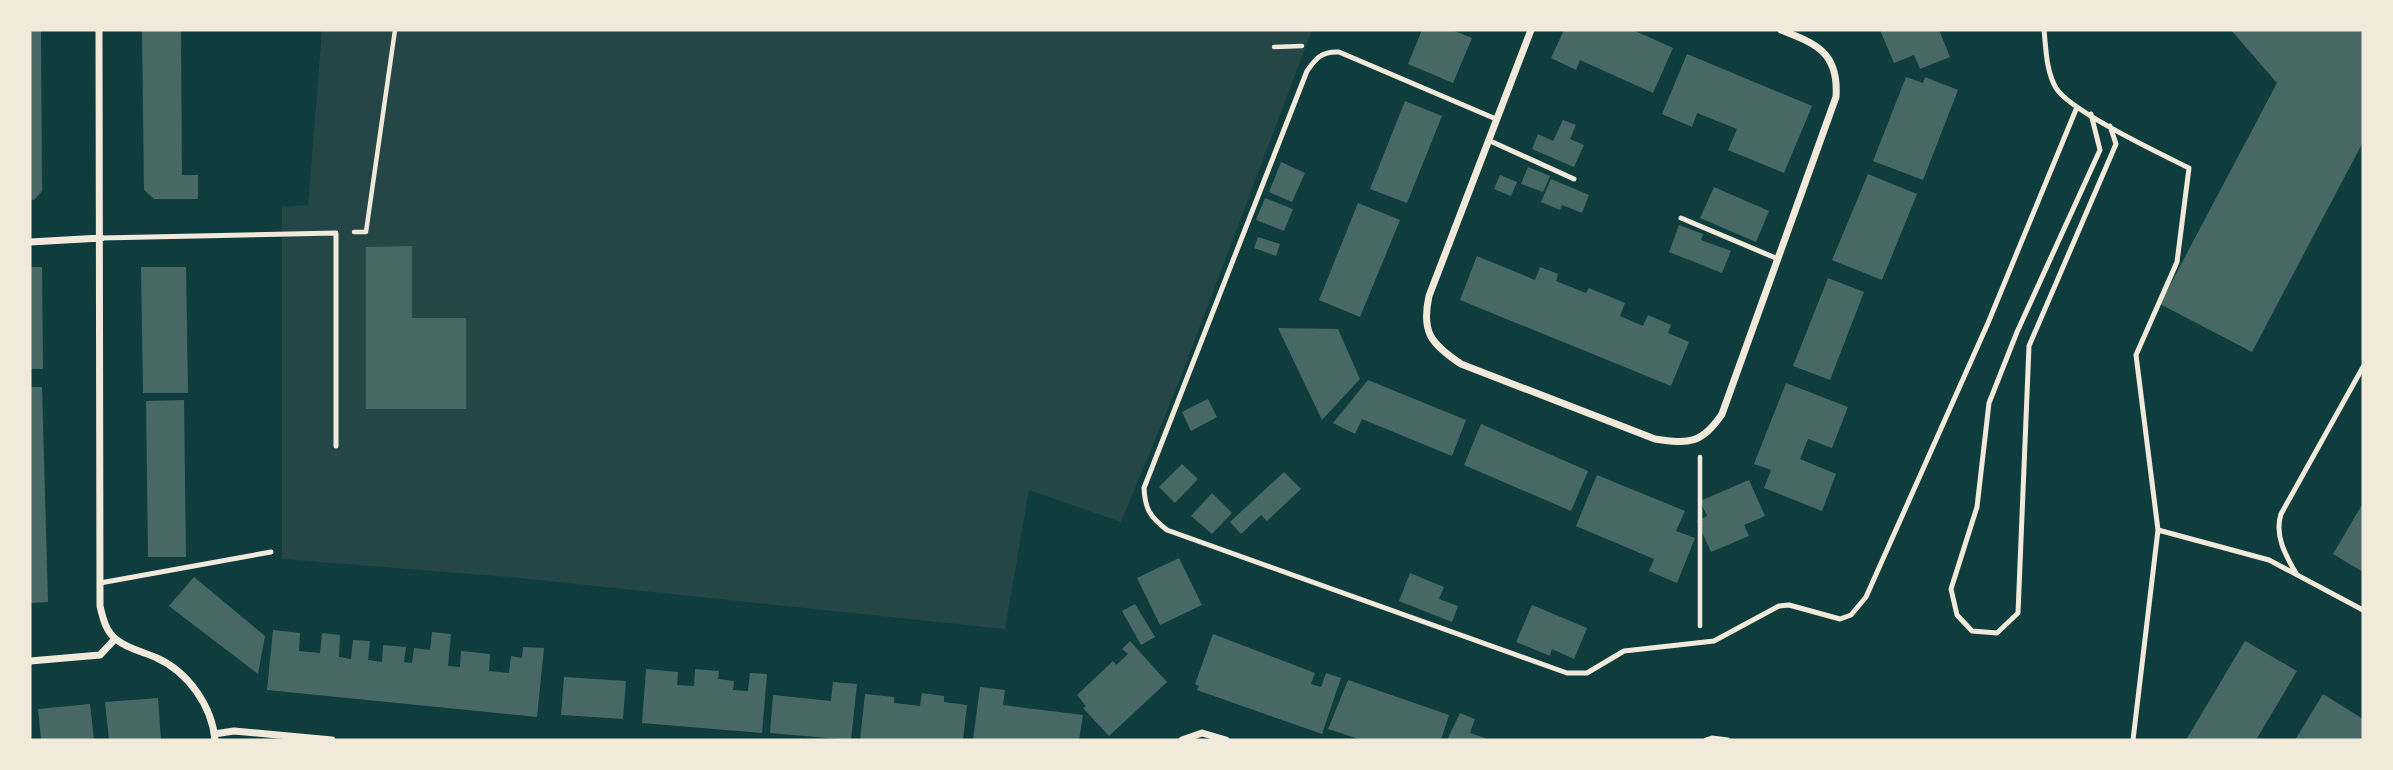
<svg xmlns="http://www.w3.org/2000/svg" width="2393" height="770" font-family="'Open Sans',sans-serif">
  <rect width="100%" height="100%" fill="#0f3d3e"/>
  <path fill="#244646" d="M322 30H1312L1180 379 1121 522 1029 490 1005 629 510 577 282 559V207L308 205Z"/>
  <path fill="#486865" d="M30 30H41L42 191 34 200H30Z
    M142 30H181L182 175H198V199H154L144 190Z
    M1422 30H1452L1472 38 1453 83 1408 64Z
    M1564 30H1633L1673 48 1653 93 1580 60 1576 70 1551 58Z
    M1880 30H1939L1950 57 1920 69 1914 55 1894 63Z
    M2231 30H2363V142L2252 352 2160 304 2277 83Z
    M1687 54 1812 106 1784 173 1728 150 1737 129 1697 113 1692 127 1662 114Z
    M1906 77 1923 83 1925 77 1958 90 1923 180 1873 161Z
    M1405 101 1442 116 1407 203 1370 189Z
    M1563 120 1576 125 1570 139 1584 145 1574 167 1532 149 1538 134 1553 141Z
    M1281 162 1305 173 1292 202 1269 192Z
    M1528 167 1550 176 1543 192 1521 184Z
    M1868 174 1917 194 1882 280 1832 260Z
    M1500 175 1517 182 1511 196 1494 189Z
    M1551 179 1589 195 1582 213 1562 205 1560 210 1541 202Z
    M1714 187 1769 211 1756 242 1700 218Z
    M1265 198 1293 209 1284 231 1256 220Z
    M1358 203 1400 220 1360 317 1319 300Z
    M1679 225 1703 234 1701 240 1731 251 1722 273 1669 252Z
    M1258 237 1280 244 1276 256 1254 248Z
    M412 246V318H466V409H366V247Z
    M1477 256 1535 280 1540 267 1558 274 1556 281 1586 293 1589 288 1625 303 1620 316 1643 326 1648 315 1671 325 1668 333 1689 342 1671 386 1460 300Z
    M30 267H42L43 369H30Z
    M141 267H186L188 393H143Z
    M1828 278 1864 292 1830 380 1793 366Z
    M1278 328 1338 329 1360 379 1322 420Z
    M1368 380 1466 420 1452 456 1362 419 1355 434 1333 423Z
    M1786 383 1848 407 1832 448 1808 439 1800 459 1836 474 1822 511 1764 488 1771 470 1754 464Z
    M30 387H42L48 602 30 603Z
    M1208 399 1217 417 1191 431 1182 412Z
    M184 400 186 557H148L146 401Z
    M1481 424 1588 471 1571 511 1464 465Z
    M1182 464 1198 479 1175 503 1159 487Z
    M1284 472 1301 489 1267 521 1261 515 1241 534 1230 522Z
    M1597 475 1685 511 1676 531 1695 538 1677 583 1649 571 1654 559 1576 526Z
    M1749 480 1765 516 1744 525 1749 536 1711 552 1697 521 1707 516 1700 501Z
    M1212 493 1232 513 1212 534 1191 516Z
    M2363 503V572L2333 554Z
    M1179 558 1202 605 1160 625 1137 578Z
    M1410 573 1444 587 1439 599 1458 606 1452 622 1399 601Z
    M194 577 265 636 258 674 169 606Z
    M1135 604 1155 637 1141 645 1122 611Z
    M1532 605 1587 628 1574 659 1552 649 1550 656 1516 642Z
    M273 630 300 633 299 651 320 653 322 633 340 635 339 657 351 659 353 640 370 641 368 660 382 662 383 645 406 647 404 662 412 663 414 648 430 650 432 632 451 634 448 666 460 667 461 651 490 654 489 671 509 673 511 656 522 658 523 647 544 648 537 717 267 690Z
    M1213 634 1315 673 1311 684 1321 687 1326 673 1341 678 1322 734 1197 690 1199 686 1195 684Z
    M1130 641 1167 682 1109 736 1083 708 1086 706 1077 695 1113 661 1116 665 1128 654 1122 649Z
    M2245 641 2297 671 2256 740H2186Z
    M646 669 678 672 677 685 694 686 695 669 719 671 718 679 734 681 733 690 748 691 750 673 767 674 762 733 642 723Z
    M564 677 626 681 623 719 561 715Z
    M1348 680 1449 715 1441 740H1362L1328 729Z
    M833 682 857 684 851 740 770 733 773 695 831 701Z
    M980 687 1005 690 1003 705 1083 715 1079 740H973Z
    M922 693 944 696V702L967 705 963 740H860L865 694 894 697V703L920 706Z
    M2323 694 2363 719V740H2295Z
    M158 698 161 740H109L105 702Z
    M90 704 94 740H41L38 709Z
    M1460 713 1475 719 1470 733 1485 738 1484 740H1447Z"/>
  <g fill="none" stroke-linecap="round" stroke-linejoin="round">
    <path stroke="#f1e9da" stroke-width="4.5" d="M1274 47 1302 46
      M354 232H366L395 30
      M1700 626V457"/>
    <path stroke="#f1e9da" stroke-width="5" d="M2044 30C2046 48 2046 71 2056 88 2070 111 2161 154 2189 168L2177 262 2136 355 2158 530
      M2091 114 2100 150 2017 332 1989 403 1977 507 1951 589 1957 615 1972 631 1997 633 2018 613 2029 346 2116 144 2110 126
      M1496 119 1339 52C1322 51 1316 58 1307 71L1144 488C1145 509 1150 517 1167 530L1567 673H1587L1624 651 1714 641 1779 606 1789 605 1840 619 1851 615 1866 597 1988 323 2077 107
      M1488 140 1574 179
      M1681 218 1778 259
      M101 238 336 233V446
      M2297 575C2286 556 2274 536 2281 514L2363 367
      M100 583 271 552
      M1706 740 1712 738 1728 740
      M2133 740 2158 530 2269 560 2363 610"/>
    <path stroke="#f1e9da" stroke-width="7" d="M99 30 100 606C103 619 106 632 117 640 128 649 144 652 157 658 188 672 212 706 215 740
      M1531 30 1429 296C1421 332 1431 344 1461 364L1655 439C1689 444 1702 444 1722 414L1836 97C1839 53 1817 44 1781 30
      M30 242 101 238
      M30 661 100 655 115 639
      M214 734 234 731 332 740
      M1182 740 1202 733 1226 740"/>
  </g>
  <rect width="2393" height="770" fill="none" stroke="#f1e9da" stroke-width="63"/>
</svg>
